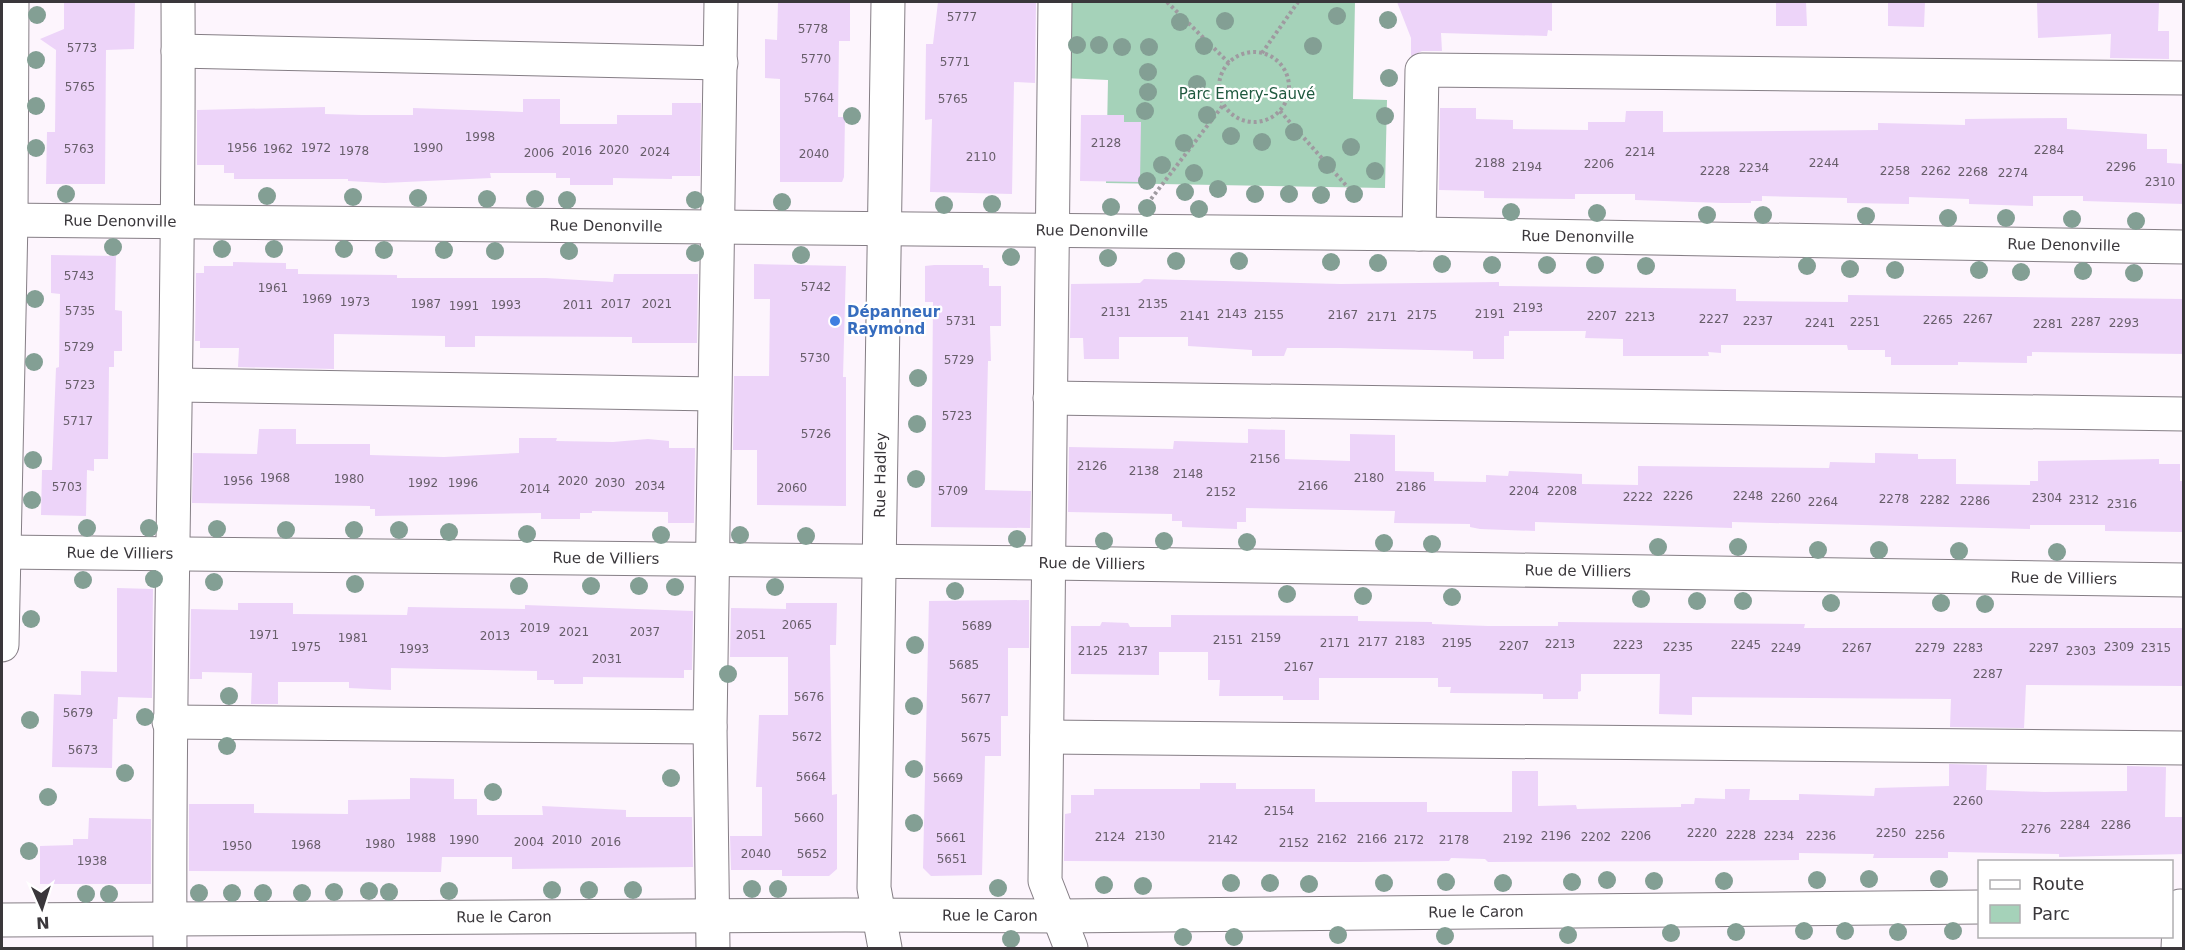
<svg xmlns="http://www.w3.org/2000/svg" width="2185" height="950" font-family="'DejaVu Sans',sans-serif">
  <rect width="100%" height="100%" fill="#fdf5fd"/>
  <path fill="#a5d2b9" d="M1065 2H1355L1353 99 1387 100 1385 188 1106 183 1108 80 1063 78Z"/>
  <path fill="#edd4f9" d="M64 2H135L134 49 106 50 105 184H46L47 132H55L56 50 40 39 64 29Z
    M778 2H850V41H839L838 117H845L844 177 842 182H780V79L765 78V39L777 40Z
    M938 2H1036L1035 83 1014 82 1012 194 930 192 932 119 925 120 926 44H933Z
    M1397 2H1552V31L1548 30 1547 36 1441 33 1442 51H1422L1411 56V38Z
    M1776 2H1806L1807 26H1776Z
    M1888 2H1925L1924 27 1888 26Z
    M2037 2H2159L2158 31H2169V59L2110 58 2111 34 2038 38Z
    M523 99H560V124H617V115H672V103H701L700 176H672V179L613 178V185H570V178H556V173H490L491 178 384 183 348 181V179H234V173H224V165H197V110L325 107V114L362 115H413V108L523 112Z
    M1440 108H1476V119L1513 120V129L1588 130V122H1625L1626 111H1663V132L1878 130V123L1965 125V119L2067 118V129L2147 134V149H2167V163L2184 164V204L2083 201V196H2033V206L1969 204V199L1909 197V204L1847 203V198L1762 196V201H1751V203H1722L1635 200V194H1575V199L1484 198V191L1439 190Z
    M1081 115H1124V122H1141L1140 182 1080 181Z
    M51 255 116 256 115 310 122 311V351H114V367H109L108 459H94V471L87 470 86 516 41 515 42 470H52L56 368 59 367 60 294 51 293Z
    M233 262 286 263V269H298V274L397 275V278H546L613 282 614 274H698L697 343H632V337L475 336V347H445V336L334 334V369L238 367 239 348H200V341H195L196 273H204V266H233Z
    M754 264 846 266 843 377H846V506L757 505V450H733L734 376H769L770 299H754Z
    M934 265H983V268H989V286H1001V326H990L991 361H988L985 490 1031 491 1030 528 931 527 933 302H925V266Z
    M1144 279 1341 284 1499 282V286L1736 289V301L1848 302V295L2184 299V354L2032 352V356H2027V363L1958 362V365H1891V357H1885V350H1848L1847 345H1721V353L1708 352 1709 356H1623V339L1585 338 1586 331H1509V336H1504V359H1473V351L1340 348H1287L1284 356H1252V350L1188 346V337H1119V359H1084L1083 338H1070L1071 284 1140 283Z
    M259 429H296V444H370V455L444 457 519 453V438H557L556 441 613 442 648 439 669 441V448H695L694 523H668V512L592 511V513H580V519H541V513L375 516V509H370V506L192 503 193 453 257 454Z
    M1248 429 1285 430V459L1350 461V434L1395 435V471L1434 472V481L1486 482V475L1508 476 1509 471 1582 474V484L1638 485V466L1829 468 1830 462 1875 463V453L1918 454V459H1956V484L2030 485V481H2038V461L2159 459V464H2180V481H2184V532L2105 531V525H2030V529L1732 522V528L1535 522V531L1480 529 1470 527V524L1394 523 1395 511 1246 508V522H1237V529L1182 527V521H1172V514L1068 512 1069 447 1173 449 1174 441 1248 443Z
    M117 588 153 589 152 698 118 697 117 719H113L112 768 52 767 54 694 81 695V671L117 672Z
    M1029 600V648H1008V716H1001V756H985L982 875 931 876 923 868 929 601Z
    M238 603H293V614L407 615 408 607 525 609V605L693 611 692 670H684V678L583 677V684H554V680H537V671L391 668V690L349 688V682H278V704H251L252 673 202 672V679H190L191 609 238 610Z
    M786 603H837L836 645H830L832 795 837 794V869L829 876H782V870H731L730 836H762V787H756L759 715H788V657H730L731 608 786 609Z
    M1171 615 1358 616V621L1432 622V624L1488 626H1558V622L1805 624 1804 628H2184V686L2026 685 2024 728 1950 727 1951 699 1692 697V715L1659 714 1660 674H1581V691L1578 692V699H1543V694L1450 693 1451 687H1438V678H1319V700H1283V696H1219L1220 680H1208V652H1159V675L1071 674V626H1100L1102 622 1128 623 1130 627H1171Z
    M1949 764 1987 765 1986 790 2044 792 2127 791V766L2166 767 2165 817H2184V854L2059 857V854L1948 852V858H1873L1874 854 1799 853V860L1707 861 1488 862 1485 859 1451 858 1449 861 1357 862 1064 861 1065 814 1071 813V795H1094V789H1200V783H1236V789H1315V802H1427V812H1512V771H1538V806L1576 805 1577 809 1681 807V804H1694L1695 798 1725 799V789H1750L1749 800H1799V794L1874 796 1875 788 1949 786Z
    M410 778 454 779V799H477V815H543L542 806 626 810V817H692L693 867 512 869V857H442L441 872 189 871V804H254V813L348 814V800L410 799Z
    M89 818 151 819V884H40V846L73 845V839H88Z"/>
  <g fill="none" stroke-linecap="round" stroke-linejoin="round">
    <defs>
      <g id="minor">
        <path d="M1055 2 1045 881 1071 948"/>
        <path d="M178 51 721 63"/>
        <path id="s1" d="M2 220 1419 234 2184 247"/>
        <path d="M1419 234 1422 70 2184 78"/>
        <path d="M177 385 714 394"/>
        <path d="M1050 398 2184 414"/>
        <path id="s2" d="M2 552 1048 563 2184 580"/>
        <path d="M2 645 11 220 12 2"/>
        <path d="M169 722 710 727"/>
        <path d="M1047 737 2184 748"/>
        <path id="s3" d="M2 920 845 915 1059 916 1980 907"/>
        <path d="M170 948C168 633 180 317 178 2"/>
        <path d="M713 948 710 727 721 2"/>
        <path id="s4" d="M885 948 874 888 888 2"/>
        <path d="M2178 948 2180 906"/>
      </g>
    </defs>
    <use href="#minor" stroke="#857e85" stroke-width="35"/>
    <path stroke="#9f9aa0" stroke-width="4" stroke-dasharray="3 3" stroke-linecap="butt" d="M1167 2 1229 63
      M1219 87a35 35 0 1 1 70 0a35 35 0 1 1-70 0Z
      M1262 53 1298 2
      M1280 111 1359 200
      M1151 199 1224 104"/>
    <use href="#minor" stroke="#fff" stroke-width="33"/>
  </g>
  <g fill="#839f94">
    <circle cx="37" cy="15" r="9"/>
    <circle cx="1337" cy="16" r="9"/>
    <circle cx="1388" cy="20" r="9"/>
    <circle cx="1225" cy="21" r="9"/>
    <circle cx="1180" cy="22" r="9"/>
    <circle cx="1077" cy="45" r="9"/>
    <circle cx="1099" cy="45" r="9"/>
    <circle cx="1204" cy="46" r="9"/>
    <circle cx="1313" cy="46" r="9"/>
    <circle cx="1122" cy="47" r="9"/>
    <circle cx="1149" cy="47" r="9"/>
    <circle cx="36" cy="60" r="9"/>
    <circle cx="1148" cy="72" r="9"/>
    <circle cx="1389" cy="78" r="9"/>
    <circle cx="1197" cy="84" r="9"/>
    <circle cx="1148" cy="92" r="9"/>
    <circle cx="36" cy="106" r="9"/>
    <circle cx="1145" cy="111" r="9"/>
    <circle cx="1207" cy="115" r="9"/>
    <circle cx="852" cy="116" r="9"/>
    <circle cx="1385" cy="116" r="9"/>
    <circle cx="1294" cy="132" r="9"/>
    <circle cx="1231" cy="136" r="9"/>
    <circle cx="1262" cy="142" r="9"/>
    <circle cx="1184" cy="143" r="9"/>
    <circle cx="1351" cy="147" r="9"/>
    <circle cx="36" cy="148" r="9"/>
    <circle cx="1162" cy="165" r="9"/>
    <circle cx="1327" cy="165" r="9"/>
    <circle cx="1375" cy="171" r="9"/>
    <circle cx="1194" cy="173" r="9"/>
    <circle cx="1147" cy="181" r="9"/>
    <circle cx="1218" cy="189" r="9"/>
    <circle cx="1185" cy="192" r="9"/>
    <circle cx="66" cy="194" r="9"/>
    <circle cx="1255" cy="194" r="9"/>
    <circle cx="1289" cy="194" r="9"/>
    <circle cx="1354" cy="194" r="9"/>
    <circle cx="1321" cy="195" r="9"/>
    <circle cx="267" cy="196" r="9"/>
    <circle cx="353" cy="197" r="9"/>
    <circle cx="418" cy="198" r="9"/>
    <circle cx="487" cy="199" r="9"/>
    <circle cx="535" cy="199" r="9"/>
    <circle cx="567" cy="200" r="9"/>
    <circle cx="695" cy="200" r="9"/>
    <circle cx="782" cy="202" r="9"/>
    <circle cx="992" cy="204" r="9"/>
    <circle cx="944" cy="205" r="9"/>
    <circle cx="1111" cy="207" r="9"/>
    <circle cx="1147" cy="208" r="9"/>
    <circle cx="1199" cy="209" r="9"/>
    <circle cx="1511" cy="212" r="9"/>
    <circle cx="1597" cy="213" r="9"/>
    <circle cx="1707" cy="215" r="9"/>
    <circle cx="1763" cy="215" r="9"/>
    <circle cx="1866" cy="216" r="9"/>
    <circle cx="1948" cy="218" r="9"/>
    <circle cx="2006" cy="218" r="9"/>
    <circle cx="2072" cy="219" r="9"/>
    <circle cx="2136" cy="221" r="9"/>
    <circle cx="113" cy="247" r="9"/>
    <circle cx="222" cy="249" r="9"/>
    <circle cx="274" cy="249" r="9"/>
    <circle cx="344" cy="249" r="9"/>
    <circle cx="384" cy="250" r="9"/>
    <circle cx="444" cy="250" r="9"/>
    <circle cx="495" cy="251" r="9"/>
    <circle cx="569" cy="251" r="9"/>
    <circle cx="695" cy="253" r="9"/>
    <circle cx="801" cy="255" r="9"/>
    <circle cx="1011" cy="257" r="9"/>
    <circle cx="1108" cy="258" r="9"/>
    <circle cx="1176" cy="261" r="9"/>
    <circle cx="1239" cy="261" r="9"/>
    <circle cx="1331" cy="262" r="9"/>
    <circle cx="1378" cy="263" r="9"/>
    <circle cx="1442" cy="264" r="9"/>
    <circle cx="1492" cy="265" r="9"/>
    <circle cx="1547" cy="265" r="9"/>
    <circle cx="1595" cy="265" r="9"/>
    <circle cx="1646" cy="266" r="9"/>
    <circle cx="1807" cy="266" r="9"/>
    <circle cx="1850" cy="269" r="9"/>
    <circle cx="1895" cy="270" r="9"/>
    <circle cx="1979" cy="270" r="9"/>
    <circle cx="2083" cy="271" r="9"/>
    <circle cx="2021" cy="272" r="9"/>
    <circle cx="2134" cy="273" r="9"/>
    <circle cx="35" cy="299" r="9"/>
    <circle cx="34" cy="362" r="9"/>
    <circle cx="918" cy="378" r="9"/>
    <circle cx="917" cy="424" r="9"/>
    <circle cx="33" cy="460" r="9"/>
    <circle cx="916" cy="479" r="9"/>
    <circle cx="32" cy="500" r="9"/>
    <circle cx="87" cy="528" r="9"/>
    <circle cx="149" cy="528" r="9"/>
    <circle cx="217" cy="529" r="9"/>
    <circle cx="286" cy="530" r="9"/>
    <circle cx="354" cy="530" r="9"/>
    <circle cx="399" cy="530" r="9"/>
    <circle cx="449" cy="532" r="9"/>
    <circle cx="527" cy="534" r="9"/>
    <circle cx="661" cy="535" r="9"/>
    <circle cx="740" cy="535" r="9"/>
    <circle cx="806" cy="536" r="9"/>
    <circle cx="1017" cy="539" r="9"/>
    <circle cx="1104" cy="541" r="9"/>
    <circle cx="1164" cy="541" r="9"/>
    <circle cx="1247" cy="542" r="9"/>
    <circle cx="1384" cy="543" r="9"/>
    <circle cx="1432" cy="544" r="9"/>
    <circle cx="1658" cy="547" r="9"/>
    <circle cx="1738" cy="547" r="9"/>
    <circle cx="1818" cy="550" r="9"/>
    <circle cx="1879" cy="550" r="9"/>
    <circle cx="1959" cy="551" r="9"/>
    <circle cx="2057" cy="552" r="9"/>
    <circle cx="154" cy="579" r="9"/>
    <circle cx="83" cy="580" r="9"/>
    <circle cx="214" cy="582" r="9"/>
    <circle cx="355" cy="584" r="9"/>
    <circle cx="519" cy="586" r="9"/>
    <circle cx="591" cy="586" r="9"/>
    <circle cx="639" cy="586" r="9"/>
    <circle cx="675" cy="587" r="9"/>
    <circle cx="775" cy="587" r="9"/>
    <circle cx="955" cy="591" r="9"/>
    <circle cx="1287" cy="594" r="9"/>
    <circle cx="1363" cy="596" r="9"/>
    <circle cx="1452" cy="597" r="9"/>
    <circle cx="1641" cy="599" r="9"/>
    <circle cx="1697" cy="601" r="9"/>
    <circle cx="1743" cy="601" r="9"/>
    <circle cx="1831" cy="603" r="9"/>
    <circle cx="1941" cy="603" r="9"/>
    <circle cx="1985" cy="604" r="9"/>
    <circle cx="31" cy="619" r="9"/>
    <circle cx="915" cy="645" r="9"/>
    <circle cx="728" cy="674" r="9"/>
    <circle cx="229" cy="696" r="9"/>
    <circle cx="914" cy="706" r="9"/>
    <circle cx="145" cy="717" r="9"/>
    <circle cx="30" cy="720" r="9"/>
    <circle cx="227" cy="746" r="9"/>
    <circle cx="914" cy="769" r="9"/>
    <circle cx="125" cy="773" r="9"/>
    <circle cx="671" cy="778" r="9"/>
    <circle cx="493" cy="792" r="9"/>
    <circle cx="48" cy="797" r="9"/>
    <circle cx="914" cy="823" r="9"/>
    <circle cx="29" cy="851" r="9"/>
    <circle cx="1869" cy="879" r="9"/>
    <circle cx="1939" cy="879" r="9"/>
    <circle cx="1607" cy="880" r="9"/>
    <circle cx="1817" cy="880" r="9"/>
    <circle cx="1654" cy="881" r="9"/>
    <circle cx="1724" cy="881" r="9"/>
    <circle cx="1446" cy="882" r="9"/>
    <circle cx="1572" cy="882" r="9"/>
    <circle cx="1231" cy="883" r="9"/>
    <circle cx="1270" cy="883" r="9"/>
    <circle cx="1384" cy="883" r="9"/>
    <circle cx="1503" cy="883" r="9"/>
    <circle cx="1309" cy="884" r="9"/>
    <circle cx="1104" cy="885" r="9"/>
    <circle cx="1143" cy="886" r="9"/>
    <circle cx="998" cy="888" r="9"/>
    <circle cx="752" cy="889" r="9"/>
    <circle cx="778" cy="889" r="9"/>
    <circle cx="552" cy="890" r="9"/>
    <circle cx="589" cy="890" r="9"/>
    <circle cx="633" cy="890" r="9"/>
    <circle cx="369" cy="891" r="9"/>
    <circle cx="449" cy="891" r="9"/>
    <circle cx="334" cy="892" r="9"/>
    <circle cx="389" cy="892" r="9"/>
    <circle cx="199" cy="893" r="9"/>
    <circle cx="232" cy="893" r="9"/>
    <circle cx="263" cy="893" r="9"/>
    <circle cx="302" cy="893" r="9"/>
    <circle cx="86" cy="894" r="9"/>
    <circle cx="109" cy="894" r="9"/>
    <circle cx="1804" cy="931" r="9"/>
    <circle cx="1845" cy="931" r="9"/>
    <circle cx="1953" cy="931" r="9"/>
    <circle cx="1736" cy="932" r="9"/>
    <circle cx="1898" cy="932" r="9"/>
    <circle cx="1671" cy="933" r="9"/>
    <circle cx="1338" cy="935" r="9"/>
    <circle cx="1568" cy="935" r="9"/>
    <circle cx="1445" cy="936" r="9"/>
    <circle cx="1183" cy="937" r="9"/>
    <circle cx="1234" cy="937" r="9"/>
    <circle cx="1011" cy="939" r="9"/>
  </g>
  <circle fill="#3f7fe0" stroke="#fff" stroke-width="2" cx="835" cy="321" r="6"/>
  <g text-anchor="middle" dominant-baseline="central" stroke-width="4.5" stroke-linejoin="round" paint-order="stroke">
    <g font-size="12" fill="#675e6a">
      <text x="962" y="17">5777</text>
      <text x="813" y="29">5778</text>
      <text x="82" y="48">5773</text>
      <text x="816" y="59">5770</text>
      <text x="955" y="62">5771</text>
      <text x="80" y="87">5765</text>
      <text x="819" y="98">5764</text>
      <text x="953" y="99">5765</text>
      <text x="480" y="137">1998</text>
      <text x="1106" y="143">2128</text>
      <text x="242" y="148">1956</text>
      <text x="316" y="148">1972</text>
      <text x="428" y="148">1990</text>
      <text x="79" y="149">5763</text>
      <text x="278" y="149">1962</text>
      <text x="614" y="150">2020</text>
      <text x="2049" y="150">2284</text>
      <text x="354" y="151">1978</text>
      <text x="577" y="151">2016</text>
      <text x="655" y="152">2024</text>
      <text x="1640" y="152">2214</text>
      <text x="539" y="153">2006</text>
      <text x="814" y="154">2040</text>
      <text x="981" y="157">2110</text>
      <text x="1490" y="163">2188</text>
      <text x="1824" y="163">2244</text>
      <text x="1599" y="164">2206</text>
      <text x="1527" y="167">2194</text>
      <text x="2121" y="167">2296</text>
      <text x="1754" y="168">2234</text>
      <text x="1715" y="171">2228</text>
      <text x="1895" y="171">2258</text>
      <text x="1936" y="171">2262</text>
      <text x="1973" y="172">2268</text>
      <text x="2013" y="173">2274</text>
      <text x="2160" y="182">2310</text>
      <text x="79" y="276">5743</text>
      <text x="816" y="287">5742</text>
      <text x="273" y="288">1961</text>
      <text x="317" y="299">1969</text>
      <text x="355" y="302">1973</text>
      <text x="426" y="304">1987</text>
      <text x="616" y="304">2017</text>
      <text x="657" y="304">2021</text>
      <text x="1153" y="304">2135</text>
      <text x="506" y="305">1993</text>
      <text x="578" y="305">2011</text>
      <text x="464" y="306">1991</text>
      <text x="1528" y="308">2193</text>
      <text x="80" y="311">5735</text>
      <text x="1116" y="312">2131</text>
      <text x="1232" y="314">2143</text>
      <text x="1490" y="314">2191</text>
      <text x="1269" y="315">2155</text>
      <text x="1343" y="315">2167</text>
      <text x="1422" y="315">2175</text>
      <text x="1195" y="316">2141</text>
      <text x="1602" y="316">2207</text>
      <text x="1382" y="317">2171</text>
      <text x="1640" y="317">2213</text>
      <text x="1714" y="319">2227</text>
      <text x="1978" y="319">2267</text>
      <text x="1938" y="320">2265</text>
      <text x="961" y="321">5731</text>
      <text x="1758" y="321">2237</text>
      <text x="1865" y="322">2251</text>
      <text x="2086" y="322">2287</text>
      <text x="1820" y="323">2241</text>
      <text x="2124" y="323">2293</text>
      <text x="2048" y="324">2281</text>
      <text x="79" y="347">5729</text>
      <text x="815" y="358">5730</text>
      <text x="959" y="360">5729</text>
      <text x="80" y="385">5723</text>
      <text x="957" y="416">5723</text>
      <text x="78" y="421">5717</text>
      <text x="816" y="434">5726</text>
      <text x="1265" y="459">2156</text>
      <text x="1092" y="466">2126</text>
      <text x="1144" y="471">2138</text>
      <text x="1188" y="474">2148</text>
      <text x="275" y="478">1968</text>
      <text x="1369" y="478">2180</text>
      <text x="349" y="479">1980</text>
      <text x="238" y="481">1956</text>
      <text x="573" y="481">2020</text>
      <text x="423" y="483">1992</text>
      <text x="463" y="483">1996</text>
      <text x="610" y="483">2030</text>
      <text x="650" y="486">2034</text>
      <text x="1313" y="486">2166</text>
      <text x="67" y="487">5703</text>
      <text x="1411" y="487">2186</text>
      <text x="792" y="488">2060</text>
      <text x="535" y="489">2014</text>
      <text x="953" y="491">5709</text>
      <text x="1524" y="491">2204</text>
      <text x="1562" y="491">2208</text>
      <text x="1221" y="492">2152</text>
      <text x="1678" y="496">2226</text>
      <text x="1748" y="496">2248</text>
      <text x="1638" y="497">2222</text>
      <text x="1786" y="498">2260</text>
      <text x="2047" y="498">2304</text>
      <text x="1894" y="499">2278</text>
      <text x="1935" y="500">2282</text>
      <text x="2084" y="500">2312</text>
      <text x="1975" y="501">2286</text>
      <text x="1823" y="502">2264</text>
      <text x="2122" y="504">2316</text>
      <text x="797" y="625">2065</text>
      <text x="977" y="626">5689</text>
      <text x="535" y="628">2019</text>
      <text x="574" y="632">2021</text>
      <text x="645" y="632">2037</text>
      <text x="264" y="635">1971</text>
      <text x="751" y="635">2051</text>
      <text x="495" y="636">2013</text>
      <text x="353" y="638">1981</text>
      <text x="1266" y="638">2159</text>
      <text x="1228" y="640">2151</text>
      <text x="1410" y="641">2183</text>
      <text x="1373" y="642">2177</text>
      <text x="1335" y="643">2171</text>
      <text x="1457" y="643">2195</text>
      <text x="1560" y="644">2213</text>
      <text x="1628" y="645">2223</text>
      <text x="1746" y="645">2245</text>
      <text x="1514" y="646">2207</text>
      <text x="306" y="647">1975</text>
      <text x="1678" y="647">2235</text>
      <text x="2119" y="647">2309</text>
      <text x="1786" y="648">2249</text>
      <text x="1857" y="648">2267</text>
      <text x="1930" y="648">2279</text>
      <text x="1968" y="648">2283</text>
      <text x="2044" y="648">2297</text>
      <text x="2156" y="648">2315</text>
      <text x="414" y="649">1993</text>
      <text x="1093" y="651">2125</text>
      <text x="1133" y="651">2137</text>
      <text x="2081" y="651">2303</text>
      <text x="607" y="659">2031</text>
      <text x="964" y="665">5685</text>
      <text x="1299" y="667">2167</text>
      <text x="1988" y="674">2287</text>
      <text x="809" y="697">5676</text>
      <text x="976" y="699">5677</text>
      <text x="78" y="713">5679</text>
      <text x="807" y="737">5672</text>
      <text x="976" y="738">5675</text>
      <text x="83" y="750">5673</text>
      <text x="811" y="777">5664</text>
      <text x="948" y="778">5669</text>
      <text x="1968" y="801">2260</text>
      <text x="1279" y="811">2154</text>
      <text x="809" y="818">5660</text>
      <text x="2075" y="825">2284</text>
      <text x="2116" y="825">2286</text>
      <text x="2036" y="829">2276</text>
      <text x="1702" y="833">2220</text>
      <text x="1891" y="833">2250</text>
      <text x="1741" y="835">2228</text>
      <text x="1930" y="835">2256</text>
      <text x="1150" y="836">2130</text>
      <text x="1556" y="836">2196</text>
      <text x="1636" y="836">2206</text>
      <text x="1779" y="836">2234</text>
      <text x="1821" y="836">2236</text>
      <text x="1110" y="837">2124</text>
      <text x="1596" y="837">2202</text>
      <text x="421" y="838">1988</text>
      <text x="951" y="838">5661</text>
      <text x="1332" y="839">2162</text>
      <text x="1372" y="839">2166</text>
      <text x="1518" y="839">2192</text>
      <text x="464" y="840">1990</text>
      <text x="567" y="840">2010</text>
      <text x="1223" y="840">2142</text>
      <text x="1409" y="840">2172</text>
      <text x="1454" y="840">2178</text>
      <text x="529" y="842">2004</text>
      <text x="606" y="842">2016</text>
      <text x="1294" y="843">2152</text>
      <text x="380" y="844">1980</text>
      <text x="306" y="845">1968</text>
      <text x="237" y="846">1950</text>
      <text x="756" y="854">2040</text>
      <text x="812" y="854">5652</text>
      <text x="952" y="859">5651</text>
      <text x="92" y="861">1938</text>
    </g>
    <g font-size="15" fill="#1f593f" stroke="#fff">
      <text x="1247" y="94">Parc Emery-Sauvé</text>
    </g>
    <g font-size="15" fill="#3a373b" stroke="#fff">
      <text stroke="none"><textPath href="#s1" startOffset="118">Rue Denonville</textPath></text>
      <text stroke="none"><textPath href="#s1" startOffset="604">Rue Denonville</textPath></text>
      <text stroke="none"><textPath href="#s1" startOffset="1090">Rue Denonville</textPath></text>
      <text stroke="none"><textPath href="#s1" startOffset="1576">Rue Denonville</textPath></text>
      <text stroke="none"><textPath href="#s1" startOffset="2062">Rue Denonville</textPath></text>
      <text stroke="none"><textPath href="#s4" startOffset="474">Rue Hadley</textPath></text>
      <text stroke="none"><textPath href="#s2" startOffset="118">Rue de Villiers</textPath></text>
      <text stroke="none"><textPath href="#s2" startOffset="604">Rue de Villiers</textPath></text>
      <text stroke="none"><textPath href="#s2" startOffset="1090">Rue de Villiers</textPath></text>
      <text stroke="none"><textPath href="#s2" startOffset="1576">Rue de Villiers</textPath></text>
      <text stroke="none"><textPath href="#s2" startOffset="2062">Rue de Villiers</textPath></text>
      <text stroke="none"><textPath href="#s3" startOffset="1474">Rue le Caron</textPath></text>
      <text stroke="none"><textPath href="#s3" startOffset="988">Rue le Caron</textPath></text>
      <text stroke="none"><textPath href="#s3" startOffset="502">Rue le Caron</textPath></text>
    </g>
    <g font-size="15" font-weight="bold" fill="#366cbe" stroke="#fff" text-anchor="start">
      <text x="847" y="312">Dépanneur<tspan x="847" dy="17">Raymond</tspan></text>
    </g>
  </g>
  <rect width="2185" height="950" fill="none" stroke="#3a373b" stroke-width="6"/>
  <rect x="1978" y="860" width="195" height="78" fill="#ffffff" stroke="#b0afb1" stroke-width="1.5"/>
  <rect x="1990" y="880" width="30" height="9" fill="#ffffff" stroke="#b0afb1" stroke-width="1.5"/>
  <text x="2032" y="890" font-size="18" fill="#3a373b">Route</text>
  <rect x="1990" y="905" width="30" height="18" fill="#a5d2b9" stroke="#b0afb1" stroke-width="1.5"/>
  <text x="2032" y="920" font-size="18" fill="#3a373b">Parc</text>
  <g transform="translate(42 908) rotate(177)" stroke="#ffffff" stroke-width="4.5" paint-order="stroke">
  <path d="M0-4.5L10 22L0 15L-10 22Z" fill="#3a373b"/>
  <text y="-9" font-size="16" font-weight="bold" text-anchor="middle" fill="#3a373b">N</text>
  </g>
</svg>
